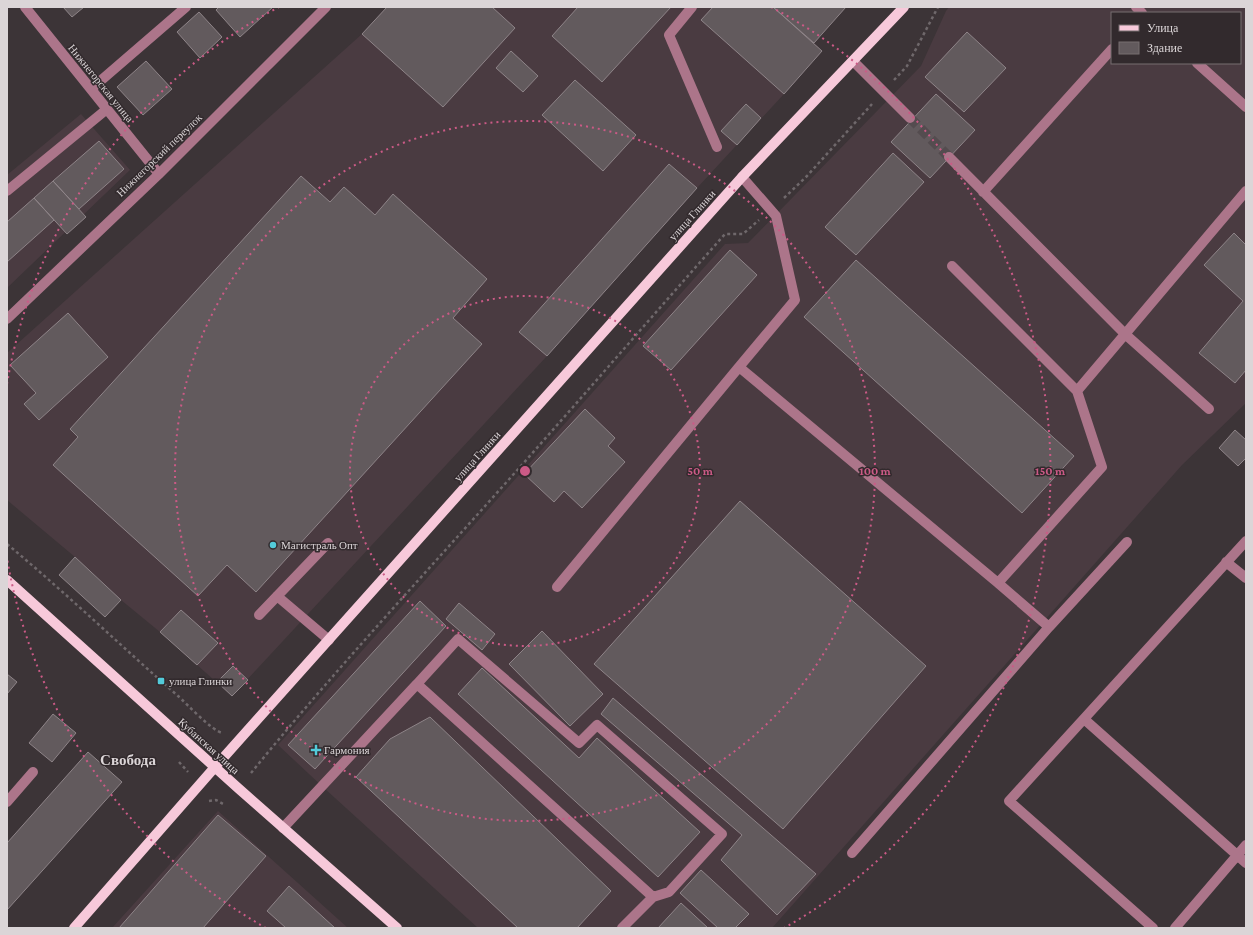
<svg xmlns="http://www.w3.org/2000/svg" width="1253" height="935" font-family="'Crimson Pro',serif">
  <rect width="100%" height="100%" fill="#3c3437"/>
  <path fill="#4a3b41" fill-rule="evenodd" d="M387 7H846L814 43 822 51 784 94 697 188 547 356 232 696 160 632 121 600 75 557 7 500V353L362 34Z
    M949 7H1246V403L1182 465 772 928H478L324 788 278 745 725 244 748 243 921 66 946 11ZM1112 13H1240V63H1112Z
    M81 114 130 170 7 288V175Z
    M218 811 348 928H112Z"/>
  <path fill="#625a5d" stroke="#8e8488" d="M63 7H84L72 17Z
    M219 7H273L240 37 216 10Z
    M387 7H492L515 28 443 107 362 34Z
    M578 7H671L602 82 552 36Z
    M713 7H773L822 51 784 94 701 20Z
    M773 7H846L814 43Z
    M199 12 222 37 200 58 177 32Z
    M967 32 1006 68 964 112 925 77Z
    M511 51 538 76 523 92 496 68Z
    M146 61 172 89 143 115 117 87Z
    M575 80 636 135 603 171 542 115Z
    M936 94 975 130 930 178 891 142Z
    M746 104 761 118 737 145 721 131Z
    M99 141 124 169 79 209 53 181Z
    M893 153 924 182 856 255 825 227Z
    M669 164 697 188 547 356 519 332Z
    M301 176 330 202 344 187 375 215 393 194 487 279 453 318 482 344 256 592 227 565 198 596 53 465 78 437 70 429Z
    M53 181 86 217 67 234 34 198Z
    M34 198 54 220 7 262V222Z
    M1234 233 1246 245V370L1235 383 1199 353 1243 301 1204 265Z
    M730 250 757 275 671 370 643 346Z
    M856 260 1074 456 1022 513 804 317Z
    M68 313 108 357 39 420 24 404 36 393 10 365Z
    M585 409 615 438 608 446 625 462 582 508 564 491 554 502 524 474Z
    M1235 430 1246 440V458L1238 466 1219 448Z
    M740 501 926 666 783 829 594 664Z
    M75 557 121 600 105 617 59 575Z
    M420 601 446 626 315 769 288 745Z
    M459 603 495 634 482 650 446 619Z
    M181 610 218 643 197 665 160 632Z
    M542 631 603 694 570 726 509 664Z
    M233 666 248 680 232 696 217 682Z
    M482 668 579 758 597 738 700 832 658 877 458 694Z
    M7 674 17 682 7 694Z
    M613 698 816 874 777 915 721 860 742 835 601 714Z
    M53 714 76 733 52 762 29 743Z
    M430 717 611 891 577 928H518L356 777 390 739Z
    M88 752 122 782 7 910V843Z
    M218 815 266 856 203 928H119Z
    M701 870 749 914 735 928H718L680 893Z
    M289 886 335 928H286L267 911Z
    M681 903 708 928H658Z"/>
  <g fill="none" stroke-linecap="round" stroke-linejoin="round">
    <path stroke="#544c4f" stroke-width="10" stroke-dasharray="10 5" stroke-linecap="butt" d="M910 118 949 157"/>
    <path stroke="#6f686b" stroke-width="2.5" stroke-dasharray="3 3" stroke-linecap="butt" d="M894 80 907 66 938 7
      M784 198 807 176 872 104
      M7 544C66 593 121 646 178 696 187 704 213 732 223 733
      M179 762 188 772
      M251 773C326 681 407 593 486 505 567 415 645 324 725 234H743L759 220
      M209 801 216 800 223 804"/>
    <path stroke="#ac758a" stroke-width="10" d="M25 7 159 174
      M692 7 669 35 717 147
      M1136 7 1142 13
      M853 61 910 118
      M1197 63 1246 107
      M91 89 186 7
      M949 157 1125 334 1209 409
      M742 177 776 216 795 300 739 367 998 583 1102 467 1077 391 1246 191
      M7 191 107 109
      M983 192 1112 49
      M952 266 1077 391
      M7 319 159 174 326 7
      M1226 562 1246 578
      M998 583 1049 627
      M557 587 739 367
      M277 596 329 640
      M259 615 328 543
      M417 684 458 639 579 743 597 725 722 834 669 892 653 897
      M1084 719 1246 863
      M7 802 33 772
      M283 828 417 684 653 897 622 928
      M852 853 1049 627 1127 542
      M1153 928 1009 801 1246 541
      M1175 928 1246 845"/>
    <path stroke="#f7c9da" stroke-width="10" d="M7 580 238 788 397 928
      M74 928 215 767 742 177 904 7"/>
  </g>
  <g fill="none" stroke="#cb5a86" stroke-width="2" stroke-dasharray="2 4">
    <circle cx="525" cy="471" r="175"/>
    <circle cx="525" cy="471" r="350"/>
    <path d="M266 928A525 525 0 0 1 7 558M7 384A525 525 0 0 1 279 7M771 7A525 525 0 0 1 784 928"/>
  </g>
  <g fill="#53cbda" stroke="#322a2d" stroke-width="1.5">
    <circle cx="273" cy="545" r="4"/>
    <rect x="157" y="677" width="8" height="8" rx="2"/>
    <path d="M314 744h4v4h4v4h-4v4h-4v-4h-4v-4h4z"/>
  </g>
  <g text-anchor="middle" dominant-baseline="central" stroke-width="3" stroke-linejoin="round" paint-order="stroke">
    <g font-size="11" fill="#dbd5d7" stroke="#322a2d">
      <text transform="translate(101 83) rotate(51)">Нижнегорская улица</text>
      <text transform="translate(159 155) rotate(-44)">Нижнегорский переулок</text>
      <text transform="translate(692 215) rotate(-48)">улица Глинки</text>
      <text transform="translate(477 456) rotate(-48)">улица Глинки</text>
      <text transform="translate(209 746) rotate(42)">Кубанская улица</text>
    </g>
    <g font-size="11" fill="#dbd5d7" stroke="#322a2d" text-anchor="start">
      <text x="281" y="545">Магистраль Опт</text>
      <text x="169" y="681">улица Глинки</text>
      <text x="324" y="750">Гармония</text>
    </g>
    <g font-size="15" font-weight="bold" fill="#dbd5d7" stroke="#322a2d">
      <text x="128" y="760">Свобода</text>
    </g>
  </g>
  <circle cx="525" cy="471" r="6" fill="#cb5a86" stroke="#322a2d" stroke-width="2"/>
  <g font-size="12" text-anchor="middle" font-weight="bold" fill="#cb5a86" stroke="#322a2d" stroke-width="3" stroke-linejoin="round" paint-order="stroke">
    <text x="700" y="475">50 m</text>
    <text x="875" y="475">100 m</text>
    <text x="1050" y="475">150 m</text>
  </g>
  <rect width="1253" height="935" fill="none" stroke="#dbd5d7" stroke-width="16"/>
  <rect x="1111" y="12" width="130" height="52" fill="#322a2d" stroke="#766e71"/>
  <rect x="1119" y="25" width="20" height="6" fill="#f7c9da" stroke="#766e71"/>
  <text x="1147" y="32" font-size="12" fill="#dbd5d7">Улица</text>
  <rect x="1119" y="42" width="20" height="12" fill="#625a5d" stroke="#766e71"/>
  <text x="1147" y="52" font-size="12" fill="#dbd5d7">Здание</text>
</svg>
